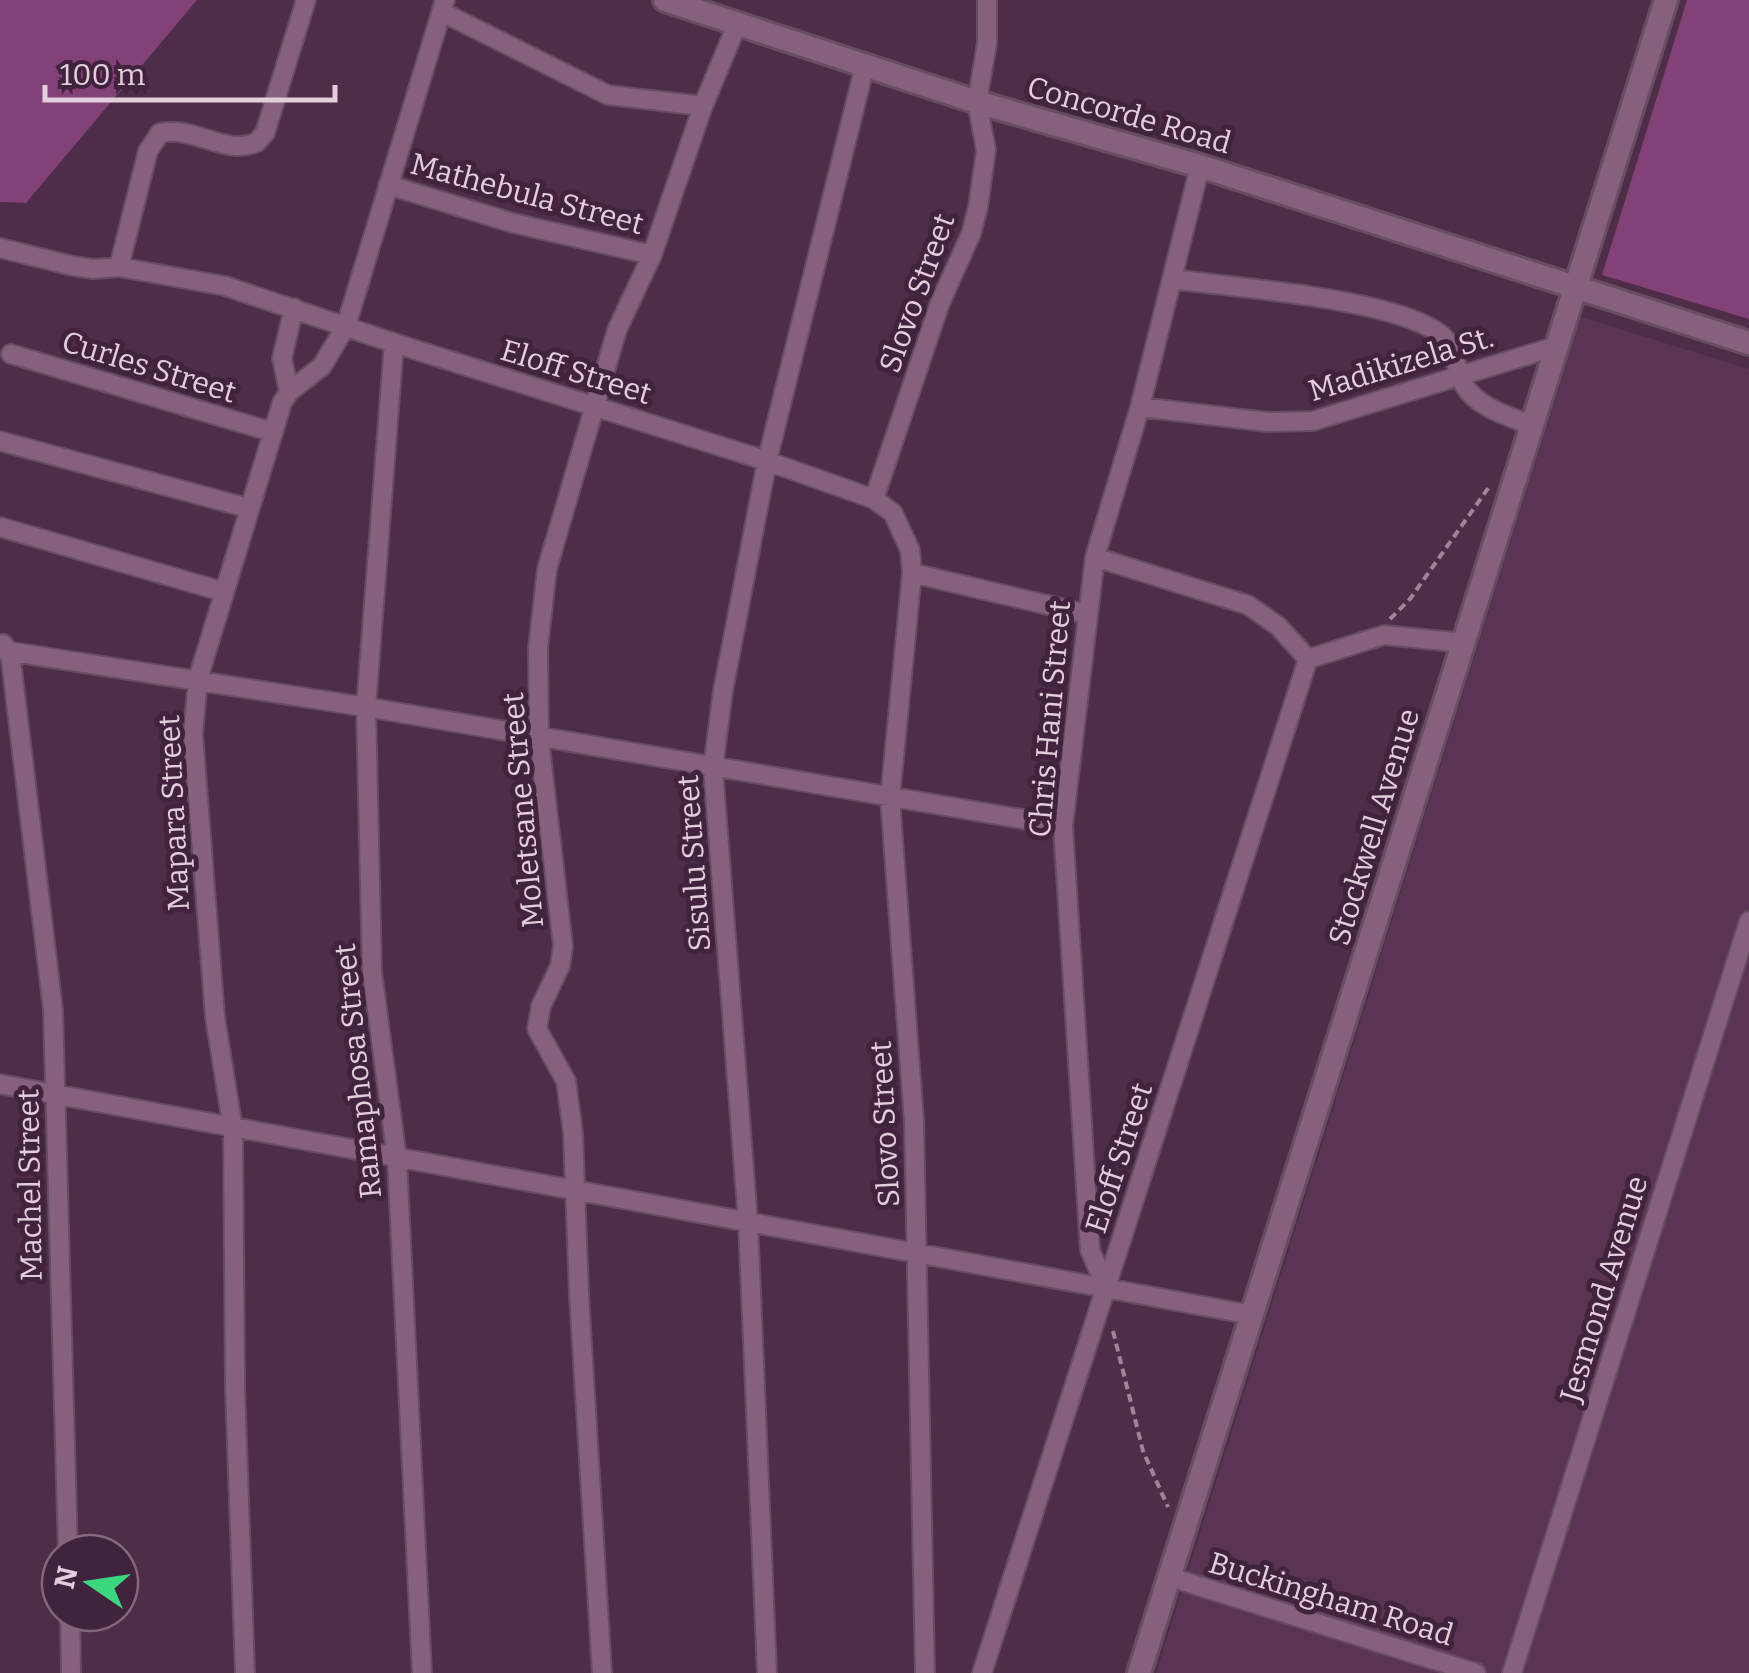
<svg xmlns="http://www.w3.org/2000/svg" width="1749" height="1673" font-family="Bitter,serif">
  <rect width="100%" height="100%" fill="#4d2d48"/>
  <path fill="#5a3453" d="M1581 317 1749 369V1673H1156Z"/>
  <path fill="#824277" d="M0 0H197L26 203 0 202Z
    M1687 0H1749V319L1602 275Z"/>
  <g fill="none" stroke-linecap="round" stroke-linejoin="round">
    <defs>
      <path id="street" d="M442 12 608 95 703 106
        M388 185 513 223 652 255
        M0 248 73 266 93 269 119 267 225 286 394 343 767 461 874 499 893 513 910 550 912 573 1086 614
        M119 267 148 151 160 133C193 125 227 157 257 142L265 133 306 0
        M1172 279C1236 288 1393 298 1440 334 1458 348 1454 372 1466 388 1481 409 1510 416 1532 426
        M394 343 366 707 372 972 397 1159 422 1673
        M11 354 272 432
        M289 392 282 358 294 308
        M1140 407 1268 422 1313 421 1557 346
        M0 441 248 508
        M874 499 940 303 971 234 978 207 986 150 977 102 987 43V0
        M0 527 224 592
        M1095 557 1248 605 1278 626 1308 659 1384 635 1464 643
        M912 573 890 798 914 1121 925 1673
        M3 644 10 652 53 1010 68 1553
        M0 650 366 707 1063 826
        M0 1084 1252 1315
        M1106 1287 1090 1250 1063 826 1095 557 1140 407 1200 166
        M1170 1577 1476 1673
        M70 1613 71 1673
        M245 1673 235 1387 233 1129 215 1017 193 734 198 679 282 403 289 392 322 366 346 326 445 0
        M602 1673 579 1295 573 1133 566 1081 537 1029 541 1006 560 966 563 946 539 738 538 648 547 569 617 330 652 255 703 106 738 22
        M767 1673 748 1222 713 768 723 691 767 461 865 65
        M982 1673 1308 659
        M1512 1673 1749 921"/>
      <path id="secondary" d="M665 0 977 102 1200 166 1749 343
        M1139 1673 1666 0"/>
    </defs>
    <use href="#street" stroke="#674c62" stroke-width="22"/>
    <use href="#secondary" stroke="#674c62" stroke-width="28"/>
    <path stroke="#9f859a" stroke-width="4" stroke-dasharray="8 5" stroke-linecap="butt" d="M1390 619 1410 599 1489 487
      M1113 1331 1143 1451 1168 1507"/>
    <use href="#street" stroke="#85617e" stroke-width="18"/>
    <use href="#secondary" stroke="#85617e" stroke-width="22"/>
  </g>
  <g text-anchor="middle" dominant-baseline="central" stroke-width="10" stroke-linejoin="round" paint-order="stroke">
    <g font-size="30" fill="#e3cede" stroke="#42233d">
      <text transform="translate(1129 115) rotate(16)">Concorde Road</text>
      <text transform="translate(527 194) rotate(15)">Mathebula Street</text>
      <text transform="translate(917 293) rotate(-70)">Slovo Street</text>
      <text transform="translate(1401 364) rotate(-17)">Madikizela St.</text>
      <text transform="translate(149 367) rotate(17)">Curles Street</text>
      <text transform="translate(576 372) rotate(17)">Eloff Street</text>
      <text transform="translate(1050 719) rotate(-85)">Chris Hani Street</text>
      <text transform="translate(523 810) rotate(-95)">Moletsane Street</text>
      <text transform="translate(174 813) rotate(-93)">Mapara Street</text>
      <text transform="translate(1374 827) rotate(-73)">Stockwell Avenue</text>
      <text transform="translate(694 863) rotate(-94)">Sisulu Street</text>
      <text transform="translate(358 1071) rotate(-96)">Ramaphosa Street</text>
      <text transform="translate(885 1124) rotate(-93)">Slovo Street</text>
      <text transform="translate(1119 1158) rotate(-72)">Eloff Street</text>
      <text transform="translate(30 1185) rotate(-91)">Machel Street</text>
      <text transform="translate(1604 1289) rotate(-73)">Jesmond Avenue</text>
      <text transform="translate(1331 1599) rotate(17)">Buckingham Road</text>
    </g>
  </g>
  <g transform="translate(90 1583) rotate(283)"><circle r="48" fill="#42233d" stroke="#82677d" stroke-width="2.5"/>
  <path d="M0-8L18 38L0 25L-18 38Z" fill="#39d87f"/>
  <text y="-15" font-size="28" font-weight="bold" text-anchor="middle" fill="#e3cede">N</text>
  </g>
  <path d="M45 85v15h290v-15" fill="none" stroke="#e3cede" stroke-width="5"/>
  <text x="60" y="85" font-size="30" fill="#e3cede" stroke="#42233d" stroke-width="8" paint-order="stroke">100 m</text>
</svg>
